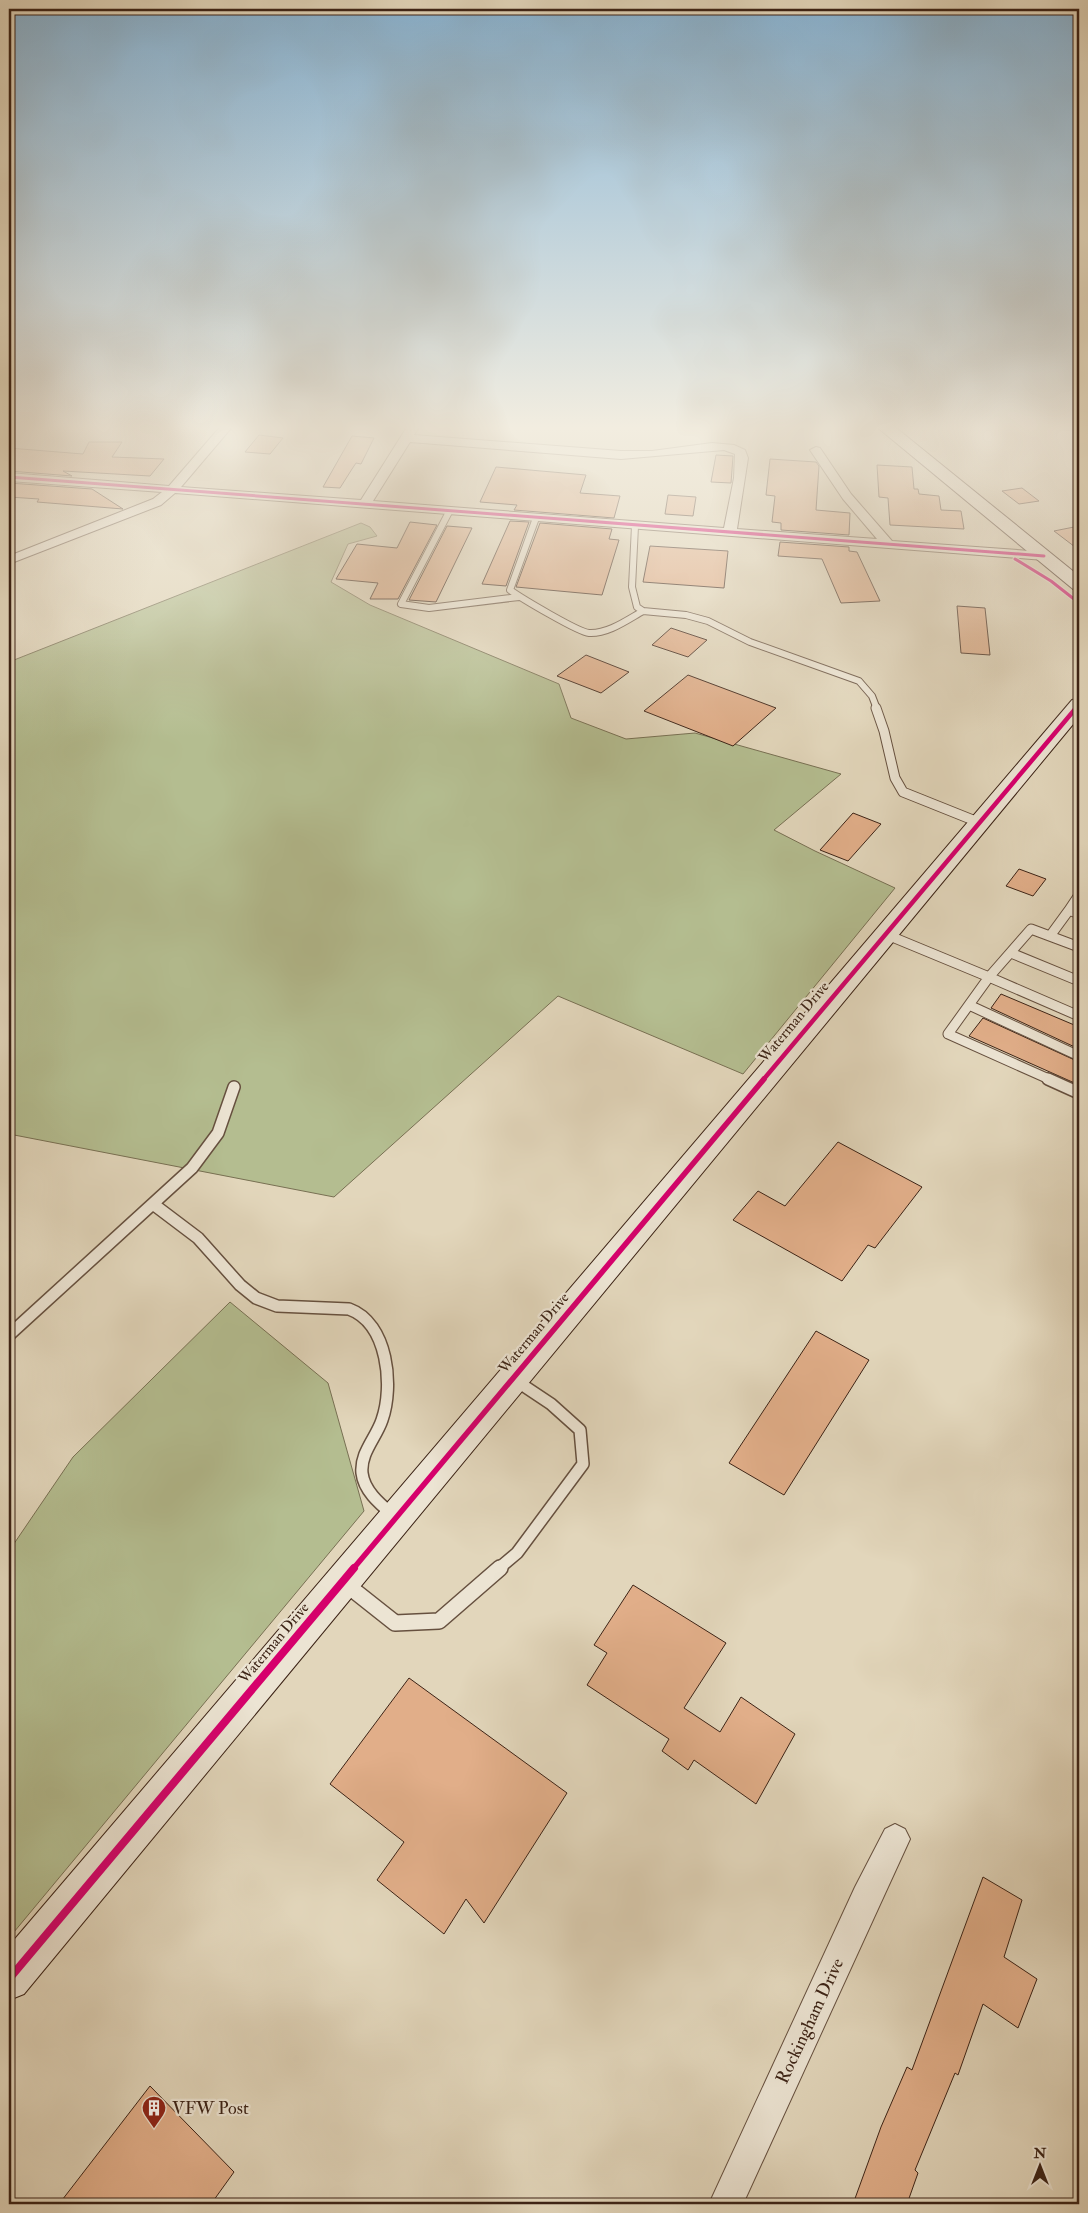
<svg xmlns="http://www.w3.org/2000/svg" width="1088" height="2213" font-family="'IM FELL Double Pica',serif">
  <rect width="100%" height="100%" fill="#e2d6bb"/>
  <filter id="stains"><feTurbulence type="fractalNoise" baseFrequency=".004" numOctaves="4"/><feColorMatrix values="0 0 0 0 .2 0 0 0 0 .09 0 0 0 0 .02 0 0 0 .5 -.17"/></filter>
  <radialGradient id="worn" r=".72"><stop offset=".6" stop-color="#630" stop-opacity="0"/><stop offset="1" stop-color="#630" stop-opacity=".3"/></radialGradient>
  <path fill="#b4bd90" stroke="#787053" d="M361 523 370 527 377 536 348 544 331 582 370 605 559 684 571 718 626 739 695 733 841 774 774 830 815 851 895 888 743 1074 558 996 334 1197 9 1134V662Z
    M230 1302 328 1383 364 1511 9 1938V1551L73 1457Z"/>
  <path fill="#e1ae89" stroke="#3c2316" d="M259 435 283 438 270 454 245 452Z
    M352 436 374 438 361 464 356 463 352 469 340 488 323 487Z
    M89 442H122L112 457 164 459 150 476 63 471 72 476 9 471V448L83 454Z
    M716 455 733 456 731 483 711 482Z
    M770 459 816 462 819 466 816 510 850 513 849 535 781 530V523L772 522 775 496 766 495Z
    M877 465 912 467 914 489H918L919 494 939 496 941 510 961 511 964 529 890 525 888 498 879 497Z
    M496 467 586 475 580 493 620 496 614 518 514 510 517 505 480 502Z
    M9 483 92 489 123 509 37 502 39 499 9 497Z
    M1022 488 1039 501 1019 504 1002 491Z
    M668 495 696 497 693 516 665 514Z
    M510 521 529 522 506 586 482 584Z
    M410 522 437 525 398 599H370L378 583 336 579 357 544 397 548Z
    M540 523 612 529 609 539 619 540 602 595 516 587Z
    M447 526 472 528 436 602 409 600Z
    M1079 526V550L1054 531Z
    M780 542 849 547V551L857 552 880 601 841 603 822 559 778 556Z
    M650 546 728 551 724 588 643 582Z
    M957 606 985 608 990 655 961 653Z
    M671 628 707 640 688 657 652 645Z
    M586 655 629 672 601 693 557 676Z
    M688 675 776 708 733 746 644 711Z
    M853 813 881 824 848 861 820 850Z
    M1019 869 1046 879 1033 896 1006 886Z
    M1001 994 1079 1027V1049L991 1008Z
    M983 1018 1079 1062V1085L969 1036Z
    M838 1142 922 1187 875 1248 868 1245 842 1281 733 1220 758 1191 785 1206Z
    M816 1331 869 1360 784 1495 729 1463Z
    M633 1585 726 1643 684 1708 720 1732 741 1697 795 1734 756 1804 694 1760 688 1770 662 1751 669 1739 587 1685 607 1653 594 1645Z
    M409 1678 567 1793 484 1923 466 1899 444 1934 377 1880 404 1842 330 1784Z
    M983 1877 1022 1900 1004 1957 1037 1979 1018 2028 983 2004 958 2075 955 2073 915 2170 918 2173 907 2204H853L881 2127 907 2067 912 2070Z
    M150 2086 234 2172 211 2204H59Z"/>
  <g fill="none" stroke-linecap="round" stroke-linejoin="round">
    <defs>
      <path id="lane-far3" d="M449 512 401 604 429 608 519 597
        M536 518 510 590C521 598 578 632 589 633 608 634 627 620 643 611
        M635 526 632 587 637 607 643 611 686 615 708 621 750 642 859 681 872 696 877 709"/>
      <path id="lane-far2" d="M876 708 884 731 895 778 903 792 978 822
        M1069 910 1079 895
        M885 934 989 977 948 1034 1051 1080
        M1050 936 1069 910 1079 914
        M1079 947 1031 929 989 977 1079 1016
        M1011 953 1079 981
        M969 1005 1079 1056"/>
      <path id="lane-far1" d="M1048 1079 1079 1093
        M153 1204 198 1238 240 1285 256 1298 277 1306 349 1309C388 1323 394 1386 382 1420 376 1438 360 1453 362 1473 364 1491 380 1504 393 1515
        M9 1335 192 1168 218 1133 234 1087
        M498 1569 517 1553 583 1464 580 1430 551 1404 515 1380"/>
      <path id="lane" d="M347 1585 395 1623 439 1621 500 1568"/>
      <path id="street" d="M220 427H232L181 487 361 500 407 427H419L414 435 621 451H652L712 443 734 445 745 450 748 458 737 529 877 539 843 499 810 450 816 447 820 448 851 494 892 541 1044 552 1050 556 1044 560 175 493 161 505 9 564V556L153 499 162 492 9 481V473L169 486ZM410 442 621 459 724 450 735 454 734 478 724 528 373 501Z
        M895 1824 905 1829 910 1839 743 2204H709L855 1887 885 1829Z"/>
      <path id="secondary" d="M877 427H895L1079 576V590L1073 589Z
        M1079 698V717L24 1994 9 2000V1946L1072 700Z"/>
    </defs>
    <use href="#lane-far3" stroke="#66503f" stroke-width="8"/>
    <use href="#lane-far2" stroke="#66503f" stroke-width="11"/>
    <use href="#lane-far1" stroke="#66503f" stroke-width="14"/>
    <use href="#lane" stroke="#66503f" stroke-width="18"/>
    <use href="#street" stroke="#66503f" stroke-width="2"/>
    <use href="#secondary" stroke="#3c2316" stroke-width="2"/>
    <use href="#lane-far3" stroke="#ece4d3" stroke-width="6"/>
    <use href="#lane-far2" stroke="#ece4d3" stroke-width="9"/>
    <use href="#lane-far1" stroke="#ece4d3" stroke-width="11"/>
    <use href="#lane" stroke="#ece4d3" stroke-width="15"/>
    <use href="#street" fill="#ece4d3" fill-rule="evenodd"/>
    <use href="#secondary" fill="#ece4d3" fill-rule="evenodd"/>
    <defs>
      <path id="cycleway-far3" d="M9 477 1044 556
        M1015 559 1051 581 1079 603
        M1075 709 1079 704"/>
      <path id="cycleway-far2" d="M763 1080 1076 708"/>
      <path id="cycleway-far1" d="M353 1569 764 1079"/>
      <path id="cycleway" d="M9 1979 354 1568"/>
    </defs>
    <use href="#cycleway-far3" stroke="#ece4d3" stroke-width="5"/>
    <use href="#cycleway-far2" stroke="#ece4d3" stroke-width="7"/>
    <use href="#cycleway-far1" stroke="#ece4d3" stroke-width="9"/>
    <use href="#cycleway" stroke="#ece4d3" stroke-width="11"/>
    <use href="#cycleway-far3" stroke="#d6006c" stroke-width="3"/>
    <use href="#cycleway-far2" stroke="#d6006c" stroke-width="4.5"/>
    <use href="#cycleway-far1" stroke="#d6006c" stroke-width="5.5"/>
    <use href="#cycleway" stroke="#d6006c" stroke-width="8"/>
  </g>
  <linearGradient id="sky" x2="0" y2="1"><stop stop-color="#88b5d6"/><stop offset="0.58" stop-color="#f2ede0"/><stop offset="1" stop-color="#f2ede0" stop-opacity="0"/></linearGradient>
  <rect width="1088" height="737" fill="url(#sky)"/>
  <defs>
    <symbol id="building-pin" viewBox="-11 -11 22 30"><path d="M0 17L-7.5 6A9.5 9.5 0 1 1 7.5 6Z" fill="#8f2418" stroke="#ece4d3"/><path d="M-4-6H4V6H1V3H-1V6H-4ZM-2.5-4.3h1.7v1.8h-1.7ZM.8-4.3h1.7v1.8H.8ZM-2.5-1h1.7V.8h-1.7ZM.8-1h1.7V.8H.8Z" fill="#fff"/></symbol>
  </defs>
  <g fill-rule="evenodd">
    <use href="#building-pin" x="140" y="2094" width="28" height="38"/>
  </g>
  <g text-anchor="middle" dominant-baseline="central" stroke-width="4.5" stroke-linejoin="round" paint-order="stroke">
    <g font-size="15" fill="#3c2316" stroke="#ece4d3">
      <text transform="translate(794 1022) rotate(-50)">Waterman Drive</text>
      <text transform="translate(534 1333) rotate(-50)">Waterman Drive</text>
      <text transform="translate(274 1643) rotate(-50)">Waterman Drive</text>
    </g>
    <g font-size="18" fill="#3c2316" stroke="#ece4d3">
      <text transform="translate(810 2021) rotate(-65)">Rockingham Drive</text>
    </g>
    <g font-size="18" fill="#3c2316" stroke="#ece4d3" text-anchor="start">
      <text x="172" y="2108">VFW Post</text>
    </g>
  </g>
  <rect width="1088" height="2213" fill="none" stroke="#e2d6bb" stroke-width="30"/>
  <rect x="10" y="10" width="1068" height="2193" fill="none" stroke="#3c2316" stroke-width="2.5"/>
  <rect x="15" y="15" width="1058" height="2183" fill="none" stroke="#3c2316"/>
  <g transform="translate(1040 2166)" stroke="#ece4d3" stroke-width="4" paint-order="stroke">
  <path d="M0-4L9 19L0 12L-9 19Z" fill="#3c2316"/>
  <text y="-8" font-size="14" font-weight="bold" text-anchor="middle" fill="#3c2316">N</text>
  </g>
  <rect width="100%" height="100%" filter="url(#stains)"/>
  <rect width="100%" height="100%" fill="url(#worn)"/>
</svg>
